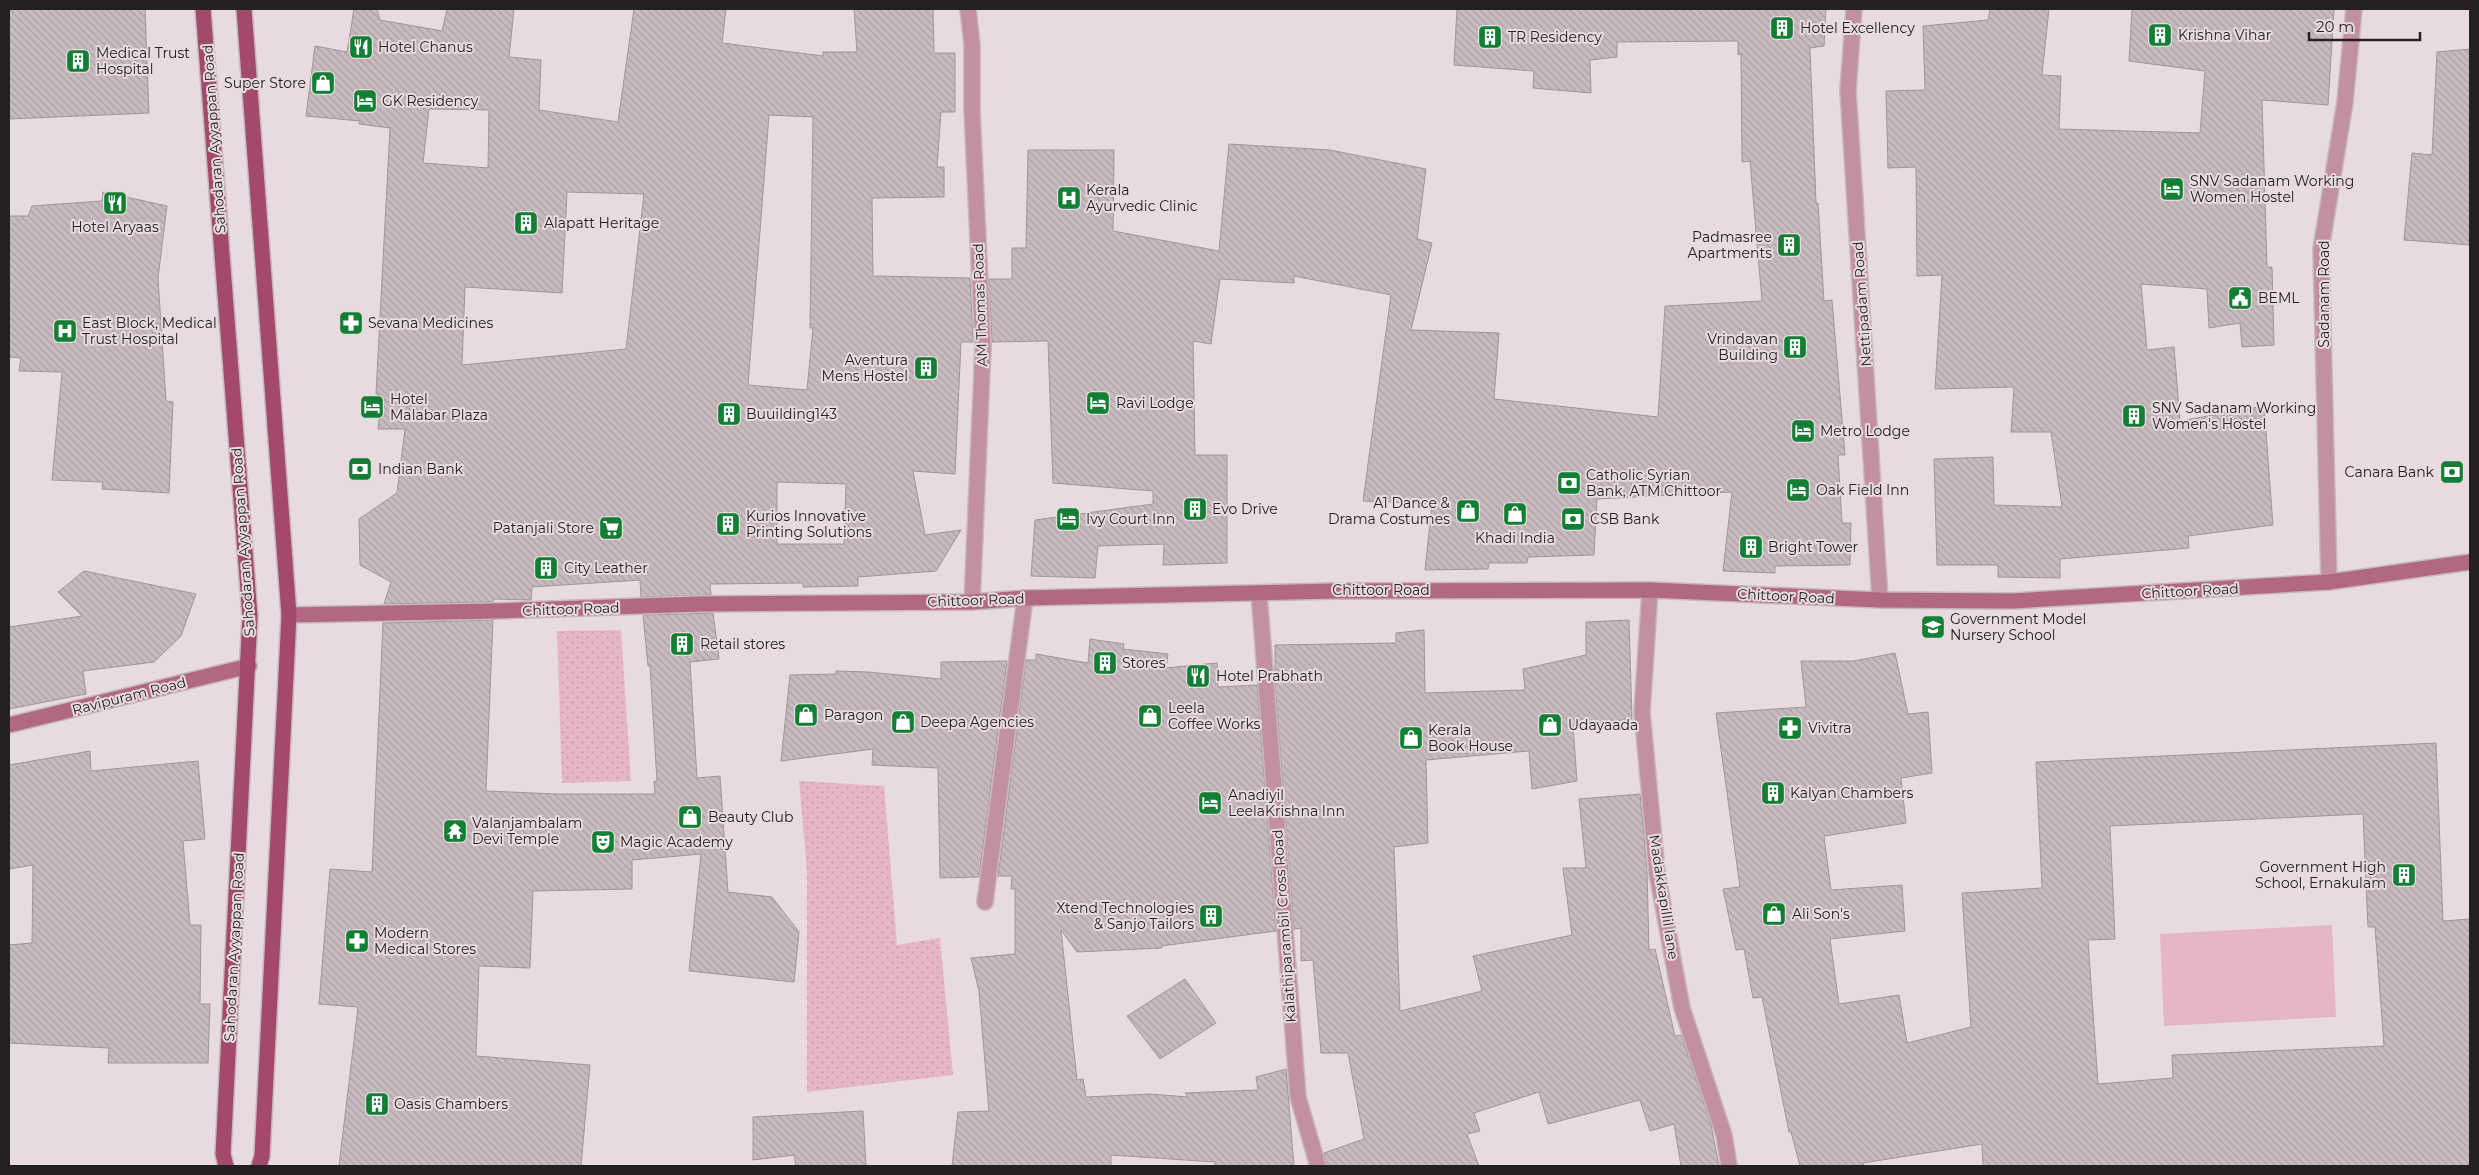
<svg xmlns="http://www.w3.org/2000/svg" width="2479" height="1175" font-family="Montserrat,sans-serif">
  <defs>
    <pattern id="grass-dots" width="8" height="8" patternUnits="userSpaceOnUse" patternTransform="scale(1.25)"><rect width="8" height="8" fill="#e6b6c5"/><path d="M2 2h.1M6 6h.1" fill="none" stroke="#c59ca9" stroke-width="1.8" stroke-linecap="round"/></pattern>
    <pattern id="building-back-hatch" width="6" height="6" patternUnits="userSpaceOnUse" patternTransform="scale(1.25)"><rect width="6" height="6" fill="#c8bbbf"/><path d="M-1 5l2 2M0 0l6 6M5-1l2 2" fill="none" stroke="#aca0a4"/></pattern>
  </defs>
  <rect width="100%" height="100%" fill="#e8dbdf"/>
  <path fill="url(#grass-dots)" d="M621 630 631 781 562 783 557 631Z
    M799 781 884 786 897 945 940 938 953 1075 807 1092V871Z"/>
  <path fill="#e6b6c5" d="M2332 925 2336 1017 2164 1026 2160 934Z"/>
  <path fill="url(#building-back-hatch)" stroke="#a2969a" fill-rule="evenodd" d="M9 9H145L149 113 9 119Z
    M354 9H377L380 20 442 31 447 9H514L509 57 541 60 539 110 618 122 634 9H726L722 43 823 56V52H857L854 9H933L934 53H955V112H941L937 167H944V197L872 198 873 276 970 278 973 342H961L955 474 913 471 925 535 961 530 936 571 858 577V586L803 587V583L710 584 711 595 641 597 640 580 532 587 531 600 494 599 493 602 384 604 391 582 360 565 359 519 397 493 405 429H378L382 395 376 394 390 128 359 124 360 121 306 116 315 46 347 52ZM429 109 489 110 488 168 423 163ZM769 115 813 117 810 328H813L807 390 748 385ZM567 192 644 194 626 349 462 365 465 287 562 293ZM777 482 846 484 844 544H777Z
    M1457 9H1826L1824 46 1810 48 1816 203H1818L1824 301 1832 300 1845 455H1838L1842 523H1851L1850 565 1775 566V573L1723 571 1732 492 1597 499 1594 555 1528 557 1527 563H1489L1488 569 1425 570 1432 504 1363 501 1391 295 1294 276V283L1220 279 1211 344 1193 341 1195 455H1227V563L1163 565 1164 544 1098 546 1095 578 1031 576 1035 520 1153 504V491L1053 483 1048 341 992 342 989 279H1012V248H1026L1028 150H1114L1113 231 1219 251 1229 144 1330 150 1426 169 1417 239 1432 243 1411 330 1499 333 1494 399 1658 417 1665 306 1762 301 1750 161 1742 162 1741 54 1738 55V41L1617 42V57L1590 60 1591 93 1533 88 1534 71 1454 65Z
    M1990 9H2049L2042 75 2061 76 2059 129 2200 133 2205 71 2129 61 2132 9H2334L2328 105 2262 100 2267 267H2272L2274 345 2242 347 2240 323 2209 328 2207 289 2141 284 2147 350 2174 347 2180 421 2264 406 2273 525 2188 536 2189 548 2060 559V578L1998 577V565H1937L1934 459 1993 457 1994 505 2062 507 2051 432H2011L2014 387 1935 389 1942 275 1917 276 1916 167 1888 168 1886 91 1925 90 1923 26 1988 20Z
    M2470 49V245L2404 240 2412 153 2432 155 2437 52Z
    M103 192 167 206 158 278 166 401 173 402 169 493 102 489 103 482 52 480 62 372 19 371 21 358 9 357V216H28L32 206 102 201Z
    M84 571 196 594 181 636 154 662 83 671 86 694 9 709V627L82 616 58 592Z
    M713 613 719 659 690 662 697 778 720 776 728 892 772 897 799 932 794 982 689 971 701 854 632 860V889L533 891 530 968 479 966 476 1056 590 1065 581 1166H339L358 1007 319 1004 330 869 372 872 383 623 493 620 486 791 557 794H655L654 781H657L650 666H648L643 615Z
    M1629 620 1632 719 1573 725 1577 781 1532 789 1529 751 1426 760 1428 843 1394 847 1400 1011 1482 991 1473 956 1572 935 1563 868H1586L1579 799 1640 794 1647 872 1649 950 1655 949 1675 1036 1681 1035 1711 1125 1719 1166H1681L1674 1124 1650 1131 1640 1100 1548 1124 1539 1092 1474 1113 1480 1131 1467 1134 1479 1166H1327L1324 1153 1364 1139 1348 1053H1321L1313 960 1301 961V928L1294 929 1275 684V645L1396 643V633L1424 630 1425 693 1525 690 1523 669 1586 655V622Z
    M1090 639 1124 644 1123 649 1168 654 1166 668 1217 663 1218 687 1257 685 1276 931 1161 946 1162 948 1077 952 1061 930 1077 1080 1083 1079 1086 1097 1150 1094 1188 1097 1185 1093 1258 1090 1256 1077 1286 1069 1294 1166H1215V1162L1111 1155V1166H952L958 1112 989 1111 979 991 971 958 1015 954V889H1011L1012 876H998L1026 660H1036V654L1088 663Z
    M1895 653 1908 714 1928 712 1932 773 1901 778 1906 823 1824 836 1831 890 1902 885 1905 931 1830 939 1839 1004 1899 995 1907 1043 1971 1027 1962 893 2042 888 2036 762 2436 743 2443 921 2470 919V1166H1983L1982 1144 1863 1163 1864 1166H1800L1791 1132H1789L1762 997 1753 998 1744 949 1736 950 1723 889 1740 887 1716 713 1806 707 1801 661H1854ZM2363 814 2368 927H2375L2384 1046 2172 1055 2173 1078 2098 1084 2088 940 2115 939 2110 826Z
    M1007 661 979 877 940 878 938 768 872 765 873 749 781 761 790 675 836 674V671L868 672 941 679V662Z
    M90 751 91 771 198 761 205 839 183 841 190 925H201L200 1004H210L208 1063H108L109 1048 9 1043V945L32 943 33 865 9 869V765Z
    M1185 979 1216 1023 1160 1059 1127 1016Z
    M863 1111 866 1166H796L794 1155 753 1160V1117Z"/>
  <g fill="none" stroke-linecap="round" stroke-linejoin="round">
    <defs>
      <path id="street" d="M968 9 972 44V110L983 347 972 602
        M1854 9 1848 90 1880 600
        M2329 582 2321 249 2345 102 2354 9
        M1650 590 1642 712 1657 873 1682 1008 1724 1135 1729 1166
        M1259 593 1298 1097 1318 1166
        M985 902 1025 598"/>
      <path id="secondary" d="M289 615 494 611 700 604 972 602 1025 598 1334 591 1650 590 1880 600 2013 601 2329 582 2470 562
        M9 725 249 666"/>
      <path id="primary" d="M203 9 250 616 223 1154 226 1166
        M244 9 289 615 262 1156 259 1166"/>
    </defs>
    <use href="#street" stroke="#c5b9bd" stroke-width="18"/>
    <use href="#secondary" stroke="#c5b9bd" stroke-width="18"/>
    <use href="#primary" stroke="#c5b9bd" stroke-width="18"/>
    <use href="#street" stroke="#c390a0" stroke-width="15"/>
    <use href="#secondary" stroke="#b26882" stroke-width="15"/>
    <use href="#primary" stroke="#a34a6c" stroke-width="15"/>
  </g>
  <defs>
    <symbol id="building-square" viewBox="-11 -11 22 22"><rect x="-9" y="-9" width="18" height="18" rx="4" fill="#127f34" stroke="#e8dbdf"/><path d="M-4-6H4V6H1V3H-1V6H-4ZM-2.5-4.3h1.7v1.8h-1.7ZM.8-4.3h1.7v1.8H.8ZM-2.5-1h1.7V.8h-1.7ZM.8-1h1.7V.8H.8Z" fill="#fff"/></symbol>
    <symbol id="restaurant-square" viewBox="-11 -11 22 22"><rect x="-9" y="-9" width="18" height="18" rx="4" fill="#127f34" stroke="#e8dbdf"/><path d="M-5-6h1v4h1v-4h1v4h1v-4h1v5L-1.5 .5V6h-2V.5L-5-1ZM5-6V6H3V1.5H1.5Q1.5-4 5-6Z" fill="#fff"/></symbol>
    <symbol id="shop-square" viewBox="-11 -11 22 22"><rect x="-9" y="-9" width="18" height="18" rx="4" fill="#127f34" stroke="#e8dbdf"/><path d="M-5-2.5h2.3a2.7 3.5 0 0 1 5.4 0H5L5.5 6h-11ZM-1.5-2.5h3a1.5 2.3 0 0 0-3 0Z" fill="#fff"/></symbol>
    <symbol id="hotel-square" viewBox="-11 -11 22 22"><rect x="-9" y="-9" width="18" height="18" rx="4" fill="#127f34" stroke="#e8dbdf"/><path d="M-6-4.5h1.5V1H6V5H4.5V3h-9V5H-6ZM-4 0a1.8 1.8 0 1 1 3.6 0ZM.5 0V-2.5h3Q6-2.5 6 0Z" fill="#fff"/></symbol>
    <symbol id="hospital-square" viewBox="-11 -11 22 22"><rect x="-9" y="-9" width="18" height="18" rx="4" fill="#127f34" stroke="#e8dbdf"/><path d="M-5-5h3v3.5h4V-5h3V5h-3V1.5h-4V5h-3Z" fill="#fff"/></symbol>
    <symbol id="civic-square" viewBox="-11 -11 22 22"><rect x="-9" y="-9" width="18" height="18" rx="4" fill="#127f34" stroke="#e8dbdf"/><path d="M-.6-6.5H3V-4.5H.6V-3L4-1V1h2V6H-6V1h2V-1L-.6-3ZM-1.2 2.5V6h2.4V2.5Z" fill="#fff"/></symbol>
    <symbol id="pharmacy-square" viewBox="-11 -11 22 22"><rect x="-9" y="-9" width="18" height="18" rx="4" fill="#127f34" stroke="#e8dbdf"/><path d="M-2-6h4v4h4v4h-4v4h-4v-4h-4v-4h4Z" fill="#fff"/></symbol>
    <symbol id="bank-square" viewBox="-11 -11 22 22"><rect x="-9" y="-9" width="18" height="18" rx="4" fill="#127f34" stroke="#e8dbdf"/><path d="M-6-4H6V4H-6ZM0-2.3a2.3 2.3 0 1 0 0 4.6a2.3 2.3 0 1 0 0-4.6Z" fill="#fff"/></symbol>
    <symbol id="supermarket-square" viewBox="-11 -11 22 22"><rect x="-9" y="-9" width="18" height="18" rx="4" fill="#127f34" stroke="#e8dbdf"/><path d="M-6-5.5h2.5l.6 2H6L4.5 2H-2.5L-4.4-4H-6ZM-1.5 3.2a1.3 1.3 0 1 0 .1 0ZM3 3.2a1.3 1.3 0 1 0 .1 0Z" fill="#fff"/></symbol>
    <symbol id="school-square" viewBox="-11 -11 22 22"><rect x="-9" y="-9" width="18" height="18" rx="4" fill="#127f34" stroke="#e8dbdf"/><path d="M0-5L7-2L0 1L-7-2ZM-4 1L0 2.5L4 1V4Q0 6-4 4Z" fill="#fff"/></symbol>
    <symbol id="temple-square" viewBox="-11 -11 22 22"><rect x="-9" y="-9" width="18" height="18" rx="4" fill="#127f34" stroke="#e8dbdf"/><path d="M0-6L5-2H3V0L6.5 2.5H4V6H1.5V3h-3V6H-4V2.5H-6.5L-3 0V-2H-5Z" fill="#fff"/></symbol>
    <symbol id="theatre-square" viewBox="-11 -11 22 22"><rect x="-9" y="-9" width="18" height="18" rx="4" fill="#127f34" stroke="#e8dbdf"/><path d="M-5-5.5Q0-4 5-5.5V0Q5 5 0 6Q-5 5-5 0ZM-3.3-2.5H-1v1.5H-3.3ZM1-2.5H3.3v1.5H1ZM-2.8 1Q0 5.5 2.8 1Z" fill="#fff"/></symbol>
  </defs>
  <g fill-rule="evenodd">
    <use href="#building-square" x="1768" y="14" width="28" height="28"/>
    <use href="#building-square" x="2146" y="21" width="28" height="28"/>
    <use href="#building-square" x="1476" y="23" width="28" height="28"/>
    <use href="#restaurant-square" x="347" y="33" width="28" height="28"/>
    <use href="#building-square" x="64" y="47" width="28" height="28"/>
    <use href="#shop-square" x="309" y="69" width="28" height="28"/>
    <use href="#hotel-square" x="351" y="87" width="28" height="28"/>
    <use href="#hotel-square" x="2158" y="175" width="28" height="28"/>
    <use href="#hospital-square" x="1055" y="184" width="28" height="28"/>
    <use href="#restaurant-square" x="101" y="189" width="28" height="28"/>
    <use href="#building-square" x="512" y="209" width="28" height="28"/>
    <use href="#building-square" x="1775" y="231" width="28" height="28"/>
    <use href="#civic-square" x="2226" y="284" width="28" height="28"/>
    <use href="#pharmacy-square" x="337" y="309" width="28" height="28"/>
    <use href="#hospital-square" x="51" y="317" width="28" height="28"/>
    <use href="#building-square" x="1781" y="333" width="28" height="28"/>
    <use href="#building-square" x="912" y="354" width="28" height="28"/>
    <use href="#hotel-square" x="1084" y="389" width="28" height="28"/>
    <use href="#hotel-square" x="358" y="393" width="28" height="28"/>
    <use href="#building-square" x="715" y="400" width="28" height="28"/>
    <use href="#building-square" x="2120" y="402" width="28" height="28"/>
    <use href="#hotel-square" x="1789" y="417" width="28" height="28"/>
    <use href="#bank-square" x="346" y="455" width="28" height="28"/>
    <use href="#bank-square" x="2438" y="458" width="28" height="28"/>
    <use href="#bank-square" x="1555" y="469" width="28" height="28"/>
    <use href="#hotel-square" x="1784" y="476" width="28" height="28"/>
    <use href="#building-square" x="1181" y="495" width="28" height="28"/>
    <use href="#shop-square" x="1454" y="497" width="28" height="28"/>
    <use href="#shop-square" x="1501" y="500" width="28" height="28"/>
    <use href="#hotel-square" x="1054" y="505" width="28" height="28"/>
    <use href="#bank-square" x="1559" y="505" width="28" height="28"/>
    <use href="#building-square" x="714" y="510" width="28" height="28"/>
    <use href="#supermarket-square" x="597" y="514" width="28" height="28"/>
    <use href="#building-square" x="1737" y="533" width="28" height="28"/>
    <use href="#building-square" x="532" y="554" width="28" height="28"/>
    <use href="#school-square" x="1919" y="613" width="28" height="28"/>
    <use href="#building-square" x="668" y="630" width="28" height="28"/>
    <use href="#building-square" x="1091" y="649" width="28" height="28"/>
    <use href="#restaurant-square" x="1184" y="662" width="28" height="28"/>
    <use href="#shop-square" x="792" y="701" width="28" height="28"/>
    <use href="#shop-square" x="1136" y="702" width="28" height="28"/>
    <use href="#shop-square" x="889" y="708" width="28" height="28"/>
    <use href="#shop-square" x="1536" y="711" width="28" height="28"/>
    <use href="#pharmacy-square" x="1776" y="714" width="28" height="28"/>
    <use href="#shop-square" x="1397" y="724" width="28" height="28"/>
    <use href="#building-square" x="1759" y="779" width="28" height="28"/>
    <use href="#hotel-square" x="1196" y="789" width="28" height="28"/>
    <use href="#shop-square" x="676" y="803" width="28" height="28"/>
    <use href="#temple-square" x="441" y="817" width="28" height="28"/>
    <use href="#theatre-square" x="589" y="828" width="28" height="28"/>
    <use href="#building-square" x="2390" y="861" width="28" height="28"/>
    <use href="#shop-square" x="1760" y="900" width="28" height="28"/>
    <use href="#building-square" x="1197" y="902" width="28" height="28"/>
    <use href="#pharmacy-square" x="343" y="927" width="28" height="28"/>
    <use href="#building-square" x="363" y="1090" width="28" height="28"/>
  </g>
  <g text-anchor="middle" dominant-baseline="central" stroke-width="4" stroke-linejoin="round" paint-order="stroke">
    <g font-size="14" fill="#252021" stroke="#e8dbdf" text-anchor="start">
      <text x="1800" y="28">Hotel Excellency</text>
      <text x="2178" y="35">Krishna Vihar</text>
      <text x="1508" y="37">TR Residency</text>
      <text x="378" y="47">Hotel Chanus</text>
      <text x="96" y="53">Medical Trust<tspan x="96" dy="16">Hospital</tspan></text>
      <text x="306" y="83" text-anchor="end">Super Store</text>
      <text x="382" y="101">GK Residency</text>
      <text x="2190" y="181">SNV Sadanam Working<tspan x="2190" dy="16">Women Hostel</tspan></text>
      <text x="1086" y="190">Kerala<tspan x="1086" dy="16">Ayurvedic Clinic</tspan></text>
      <text x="544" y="223">Alapatt Heritage</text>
      <text x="115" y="227" text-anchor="middle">Hotel Aryaas</text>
      <text x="1772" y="237" text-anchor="end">Padmasree<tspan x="1772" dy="16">Apartments</tspan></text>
      <text x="2258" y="298">BEML</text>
      <text x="82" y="323">East Block, Medical<tspan x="82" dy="16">Trust Hospital</tspan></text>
      <text x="368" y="323">Sevana Medicines</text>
      <text x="1778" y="339" text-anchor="end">Vrindavan<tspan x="1778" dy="16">Building</tspan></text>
      <text x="908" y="360" text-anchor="end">Aventura<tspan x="908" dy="16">Mens Hostel</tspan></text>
      <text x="390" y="399">Hotel<tspan x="390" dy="16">Malabar Plaza</tspan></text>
      <text x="1116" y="403">Ravi Lodge</text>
      <text x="2152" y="408">SNV Sadanam Working<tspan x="2152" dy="16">Women's Hostel</tspan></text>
      <text x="746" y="414">Buuilding143</text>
      <text x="1820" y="431">Metro Lodge</text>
      <text x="378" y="469">Indian Bank</text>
      <text x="2434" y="472" text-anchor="end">Canara Bank</text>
      <text x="1586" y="475">Catholic Syrian<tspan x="1586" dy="16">Bank, ATM Chittoor</tspan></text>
      <text x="1816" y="490">Oak Field Inn</text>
      <text x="1450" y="503" text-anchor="end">A1 Dance &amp;<tspan x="1450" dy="16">Drama Costumes</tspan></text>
      <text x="1212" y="509">Evo Drive</text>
      <text x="746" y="516">Kurios Innovative<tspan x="746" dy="16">Printing Solutions</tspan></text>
      <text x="1086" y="519">Ivy Court Inn</text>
      <text x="1590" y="519">CSB Bank</text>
      <text x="594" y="528" text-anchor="end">Patanjali Store</text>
      <text x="1515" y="538" text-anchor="middle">Khadi India</text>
      <text x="1768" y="547">Bright Tower</text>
      <text x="564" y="568">City Leather</text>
      <text x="1950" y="619">Government Model<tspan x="1950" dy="16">Nursery School</tspan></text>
      <text x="700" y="644">Retail stores</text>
      <text x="1122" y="663">Stores</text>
      <text x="1216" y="676">Hotel Prabhath</text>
      <text x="1168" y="708">Leela<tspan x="1168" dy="16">Coffee Works</tspan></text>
      <text x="824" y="715">Paragon</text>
      <text x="920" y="722">Deepa Agencies</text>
      <text x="1568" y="725">Udayaada</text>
      <text x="1808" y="728">Vivitra</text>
      <text x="1428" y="730">Kerala<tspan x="1428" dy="16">Book House</tspan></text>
      <text x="1790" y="793">Kalyan Chambers</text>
      <text x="1228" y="795">Anadiyil<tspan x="1228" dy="16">LeelaKrishna Inn</tspan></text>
      <text x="708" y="817">Beauty Club</text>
      <text x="472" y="823">Valanjambalam<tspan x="472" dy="16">Devi Temple</tspan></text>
      <text x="620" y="842">Magic Academy</text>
      <text x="2386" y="867" text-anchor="end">Government High<tspan x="2386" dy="16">School, Ernakulam</tspan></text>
      <text x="1194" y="908" text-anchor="end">Xtend Technologies<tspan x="1194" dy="16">&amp; Sanjo Tailors</tspan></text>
      <text x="1792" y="914">Ali Son's</text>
      <text x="374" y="933">Modern<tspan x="374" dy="16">Medical Stores</tspan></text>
      <text x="394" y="1104">Oasis Chambers</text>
    </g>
    <g font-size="14" fill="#252021" stroke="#e8dbdf">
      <text transform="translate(214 139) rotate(-94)">Sahodaran Ayyappan Road</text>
      <text transform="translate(2324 294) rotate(-90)">Sadanam Road</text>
      <text transform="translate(1862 304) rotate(-94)">Nettipadam Road</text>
      <text transform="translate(980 305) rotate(-92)">AM Thomas Road</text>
      <text transform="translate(243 542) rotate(-94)">Sahodaran Ayyappan Road</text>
      <text x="1381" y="590">Chittoor Road</text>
      <text transform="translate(2190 591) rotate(-3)">Chittoor Road</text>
      <text transform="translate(1786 596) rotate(3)">Chittoor Road</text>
      <text transform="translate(976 600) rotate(-2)">Chittoor Road</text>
      <text transform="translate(571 609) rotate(-2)">Chittoor Road</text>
      <text transform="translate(129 696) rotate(-14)">Ravipuram Road</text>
      <text transform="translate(1664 897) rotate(81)">Madakkapillil lane</text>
      <text transform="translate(1284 926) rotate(-94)">Kalathiparambil Cross Road</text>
      <text transform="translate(234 947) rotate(-87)">Sahodaran Ayyappan Road</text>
    </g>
  </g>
  <rect width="2479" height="1175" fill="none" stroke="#252021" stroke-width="20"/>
  <path d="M2309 32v8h111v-8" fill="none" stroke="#252021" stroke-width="2.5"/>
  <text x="2316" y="32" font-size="15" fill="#252021" stroke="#e8dbdf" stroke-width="4" paint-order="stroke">20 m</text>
</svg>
